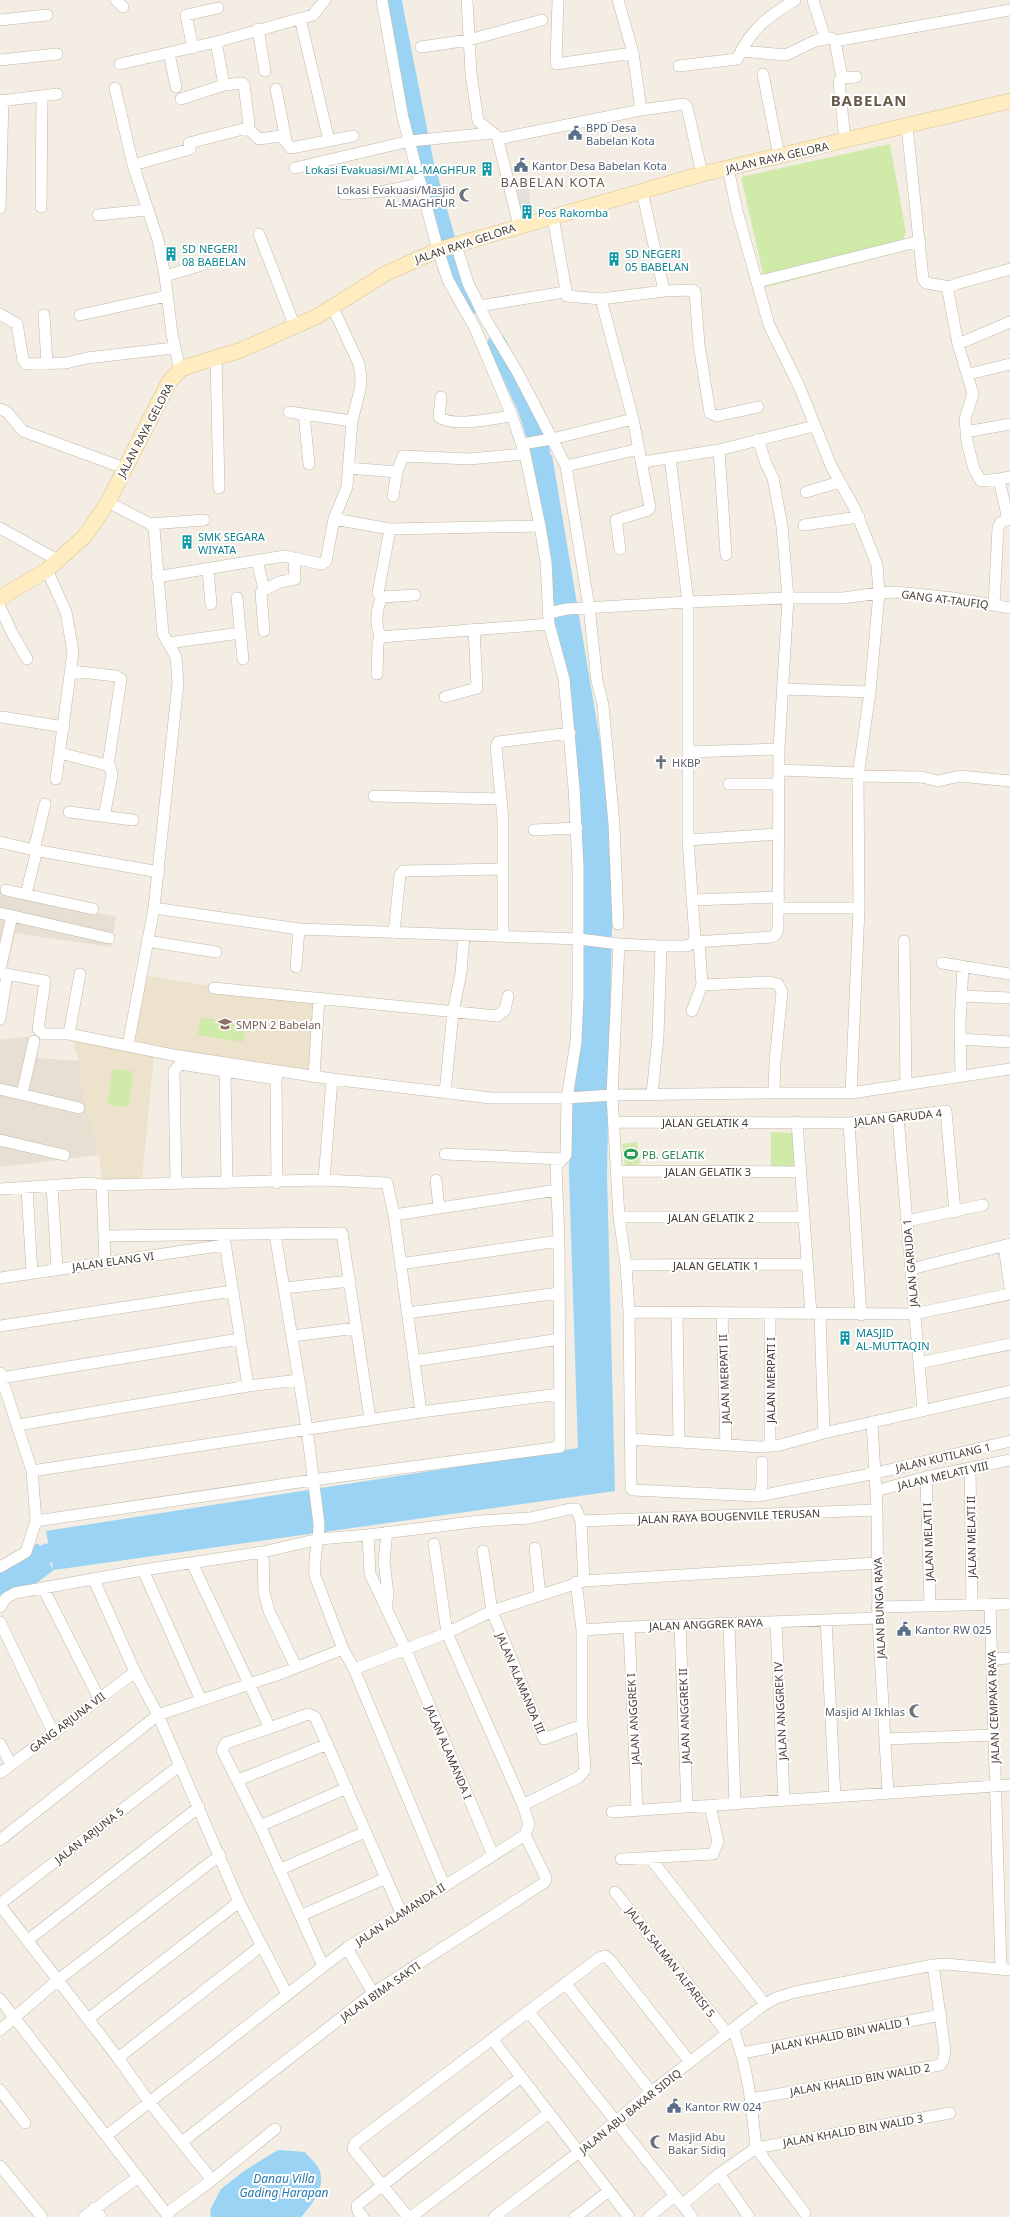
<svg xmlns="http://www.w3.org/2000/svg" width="1010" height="2217" font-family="'Noto Sans',sans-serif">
  <rect width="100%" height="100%" fill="#f3ede3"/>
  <path fill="#e7dfd1" d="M0 891 116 917 111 947 15 933 7 969 0 968Z
    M41 1035 37 1058 79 1061 83 1091 99 1155 0 1167V1040Z"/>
  <path fill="#ede2cc" d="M142 975 318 1003 307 1072 131 1044Z
    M73 1041 154 1055 142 1179 102 1181 99 1155 83 1091 79 1061Z"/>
  <path fill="#cfeaa9" d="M890 144 906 233 896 253 766 287 741 177Z
    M201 1017 246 1025 243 1042 198 1035Z
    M112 1069 133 1071 129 1107 108 1105Z
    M771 1132 795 1133 796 1169H771Z
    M637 1142 640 1164 625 1166 622 1144Z"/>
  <path fill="#e3e0dc" d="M527 181 531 206 520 208 516 183Z"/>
  <path fill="#9bd3f4" d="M552 455 614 824 607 1174 615 1491 54 1570 0 1610V1570L38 1543 53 1569 46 1531 578 1448 569 1172 576 816 534 460Z
    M278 2150 305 2152C309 2157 316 2163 319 2169 327 2186 311 2206 301 2217H211L210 2210 221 2189 244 2171Z"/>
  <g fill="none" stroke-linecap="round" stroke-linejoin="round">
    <path stroke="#9bd3f4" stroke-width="19" d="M392 0 424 162 449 251 474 304
      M497 343 527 408 539 445 546 483
      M0 1579C26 1563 43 1549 75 1549"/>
    <defs>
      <path id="street" d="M116 0 123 7
        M467 0 471 73 478 121 497 136 519 226
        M558 0 556 64 633 53
        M618 0 633 53 641 110
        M813 0 825 38
        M300 18 329 141
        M0 20 47 15
        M258 29 265 71
        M835 41 1010 10
        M421 47 469 40 542 20
        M193 48 186 15 218 8
        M741 51 786 55 815 41 831 38 835 41 842 78
        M169 53 176 87
        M0 60 57 54
        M120 64 216 42
        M679 66 737 59C752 28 766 18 795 0
        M763 74 779 156
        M115 88 133 165 158 240 165 276 172 334 180 370
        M276 89 286 140
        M181 99 224 85
        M0 101 57 94
        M907 126 923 279 926 283 950 287
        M247 128 259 139 281 136 291 148 353 136
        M498 139 641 110 684 104 687 107 702 174
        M845 141 839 81 842 78 856 77
        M133 165 190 149 189 143 247 128 249 124 244 85 242 83 224 85 216 42 313 15 325 0
        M295 168 410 141 492 133
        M728 168 737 211 769 325 799 386 832 468 855 509 877 565 879 593 870 692 858 776 859 908 851 1093
        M642 191 664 291
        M344 194 385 191 421 184
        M41 207 42 96
        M0 208 3 100
        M98 215 147 210
        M553 217 567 296 601 299 633 419 650 507 648 510 616 520 620 549
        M259 234 295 327
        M456 245 468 283 485 318 518 373 566 466 589 607 597 681 603 705 614 824 618 924
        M165 276 202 265
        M757 282 920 241
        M601 299 664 291 693 290 695 292 699 345 710 413 717 416 758 407
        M479 306 565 292
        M0 314 17 324 23 360 26 364 66 363 87 358 174 348
        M44 315 47 364
        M80 315 167 296
        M958 344 1010 322
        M216 358 219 488
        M969 374 1010 364
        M441 397 439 417C453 428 495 418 512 416
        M0 409 7 412 23 431 124 468
        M289 412 352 421
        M304 414 309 464
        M966 432 1010 424
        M522 444 552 439 633 419
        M719 450 726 555
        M643 462 719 450 814 426
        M566 466 639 449
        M348 468 397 472
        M999 479 1010 477
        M806 492 840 482
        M393 496 397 472 403 456 469 459 525 454
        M108 502 150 524 154 528 163 634 176 657 178 683 154 908 128 1045
        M334 519 390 529 540 526
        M1008 520 999 479 981 481 974 469 967 442 965 419 973 394 958 344 948 291 950 287 956 284 1010 269
        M150 524 204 520
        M804 525 859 517
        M0 528 59 561
        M390 529 378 593 382 597 415 595
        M257 560 264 590 261 593 264 631
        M208 569 211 604
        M47 570 66 612 73 652 56 779
        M157 577 284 556 322 564 326 561 334 519 347 487 352 421 360 390 361 378 359 364 333 308
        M264 590 280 582 295 579 294 558
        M237 598 243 659
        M994 605 998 528 1001 522 1010 519
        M0 607 12 633 27 659
        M548 613 567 609 688 602 788 598H843L879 593 897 592 953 598 1010 608
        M380 637C375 623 376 610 382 597
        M168 643 240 633
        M71 671 116 676 121 679 108 765
        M377 674 378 643 380 637 549 624
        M783 689 870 692
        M445 697 477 688 474 629
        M2 717 64 727
        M688 752 779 749
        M60 753 110 766 112 775 104 817
        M779 770 859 773
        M858 776 922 777 938 781 960 776 1010 781
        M729 784H779
        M374 796 501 799
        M69 812 133 820
        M534 830 577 828
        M688 840 779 834
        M0 842 34 850 159 872
        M34 850 45 804
        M6 890 93 909
        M26 894 37 850
        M693 900 779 897
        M154 908 299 929 579 939 619 944 661 946
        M779 908H859
        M0 913 109 938
        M394 933 400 875 403 871 503 869V819L496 747 498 742 570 733
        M503 936V869
        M147 941 216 952
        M699 941 702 985
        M904 941 906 1085
        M694 942 772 937 776 934 778 929 779 749 788 598 782 526 773 478 766 464 758 439
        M619 944 612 1095 619 1217 626 1265 629 1312 631 1488 633 1490 759 1496 876 1473 1010 1441
        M942 963 1010 974
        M1 965 12 916
        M296 967 299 929
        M0 973 45 981 38 1029 44 1034H69L173 1055 332 1079 491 1098H567L612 1095 764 1093H851L1010 1069
        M214 988 497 1016 505 1010 508 996
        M961 996 1010 998
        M692 1011 702 985 770 982 778 984 782 992 775 1062 774 1092
        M0 1019 7 974
        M69 1034 80 974
        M960 1039 1010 1042
        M225 1072 227 1183
        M961 1075 960 1024 963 966
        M314 1076 319 998
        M0 1089 79 1108
        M445 1093 453 1012 461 973 464 935
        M22 1094 34 1041
        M652 1094 658 1037 661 946H687L694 942 695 938 688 840V602L670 458
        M898 1117 923 1410
        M614 1122 849 1123 946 1111 955 1212
        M797 1122 811 1314
        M849 1123 861 1315
        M0 1140 64 1155
        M445 1154 563 1159
        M617 1171 800 1172
        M324 1180 332 1079
        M436 1180 439 1208
        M277 1183 276 1079 278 1073
        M176 1184 174 1071 180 1064 276 1079
        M52 1185 57 1269
        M27 1188 32 1273
        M0 1189 89 1183 102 1185
        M394 1215 557 1190
        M619 1217H804
        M907 1221 983 1205
        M275 1234 307 1429 319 1524C319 1541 313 1558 315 1576L343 1649 354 1669 444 1885
        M104 1236 342 1233 370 1419
        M224 1237 248 1386
        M1004 1246 1010 1287
        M105 1262 102 1185 324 1180 387 1183 394 1215 421 1412
        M400 1264 559 1241
        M626 1265 807 1264
        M911 1269 1010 1244
        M0 1278 225 1245
        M284 1288 350 1281
        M629 1312 914 1314 1010 1294
        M407 1313 559 1293
        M677 1313 679 1442
        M722 1313 726 1445
        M770 1314V1446
        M820 1314 824 1433
        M0 1326 232 1291
        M292 1336 357 1328
        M414 1361 560 1339
        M919 1363 1010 1344
        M0 1373 32 1471 36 1521 313 1480 560 1447 559 1241 556 1166 566 1155 567 1098 576 1042 578 995V867L574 788 564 679 549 624 546 562 540 526 525 454 512 416 475 328 448 280 438 250 403 118 382 0
        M1 1378 239 1339
        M872 1422 877 1510 878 1618 888 1793
        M18 1425 248 1386 299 1380
        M631 1439 761 1447 780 1445 824 1433 1010 1391
        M970 1468 972 1605
        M32 1471 421 1412 559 1394
        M926 1477 930 1606
        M876 1491 926 1477 1010 1460
        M759 1496 762 1485V1462
        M581 1521 877 1510
        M368 1535 370 1574 405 1648 493 1855
        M535 1548 540 1595
        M483 1551 492 1611 544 1739 582 1725
        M263 1552 264 1592 269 1611 296 1667
        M192 1563 270 1728 226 1743 222 1750 260 1826 323 1966
        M0 1567 26 1552 36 1521
        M143 1570 201 1700
        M94 1580 135 1672 158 1715 239 1902 287 1994
        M576 1582 582 1630 629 1627 878 1618
        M43 1588 99 1698
        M990 1604 1001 1969
        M0 1607 6 1598 15 1593 143 1570 263 1552 319 1539 368 1535 480 1521 530 1518 570 1509H576L581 1521 584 1581
        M877 1607 1010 1604
        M386 1609 388 1594 384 1561 387 1532
        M826 1620 835 1797
        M0 1622 54 1734
        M776 1622 784 1800
        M729 1624 735 1804
        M680 1626 687 1807
        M629 1627 637 1810
        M992 1659 1010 1658
        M354 1669 447 1633 492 1611 584 1581 877 1563
        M270 1728 308 1714 315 1717 401 1912
        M886 1739 994 1735
        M0 1744 11 1764
        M0 1773 135 1672
        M238 1780 328 1744
        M523 1805 579 1777 585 1770 582 1725V1630
        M612 1812 1010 1785
        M260 1826 347 1788
        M0 1840 158 1715 285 1672 343 1649
        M650 1858 765 2004
        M621 1859 713 1854 718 1842 710 1805
        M279 1870 365 1832
        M615 1892 727 2033
        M0 1904 179 1766
        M0 1905 118 2058 150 2103 212 2180 166 2214
        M300 1916 386 1878
        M28 1940 199 1807
        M347 1948 373 1993
        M565 1983 651 2092
        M0 1999 169 2217
        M528 2011 692 2217
        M88 2019 239 1902
        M733 2029C748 2067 752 2107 756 2148L950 2113
        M0 2030 58 1980 220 1855
        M492 2039 629 2217
        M742 2053 941 2015
        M118 2058 261 1946
        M0 2090 25 2123
        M751 2099 940 2065 943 2061 945 2051 933 1965
        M106 2136 347 1948 525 1835 529 1824 523 1805 447 1633 434 1544
        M182 2142 373 1993 545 1882 546 1878 525 1835
        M0 2166 42 2217
        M719 2174 749 2217
        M212 2180 275 2129
        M682 2205 719 2174 756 2148 805 2213
        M94 2208 101 2217
        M84 2217 138 2177
        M363 2217 358 2211 357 2206 360 2203 521 2077
        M408 2217 353 2149 355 2143 599 1958 605 1956 610 1960 690 2062
        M411 2217 549 2113
        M494 2217 579 2152 651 2092 765 2004 776 1998 795 1992 933 1965 946 1964 1010 1970
        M575 2217 609 2191
        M649 2217 674 2196"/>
      <path id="secondary" d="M0 598 47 570 85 536 108 502 169 382 180 370 186 367 241 350 316 317 385 274 438 250 702 174 1010 101"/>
    </defs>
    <use href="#street" stroke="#c1b8a8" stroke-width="12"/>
    <use href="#secondary" stroke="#d9c292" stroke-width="16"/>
    <use href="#street" stroke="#fff" stroke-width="11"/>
    <use href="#secondary" stroke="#ffedc1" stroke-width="15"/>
  </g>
  <defs>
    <symbol id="civic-bare" viewBox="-9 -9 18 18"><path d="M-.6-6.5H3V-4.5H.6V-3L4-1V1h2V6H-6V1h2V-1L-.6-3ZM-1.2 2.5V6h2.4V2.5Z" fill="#5c6f8a" stroke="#fff" stroke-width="2.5" paint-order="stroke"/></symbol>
    <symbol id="building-bare" viewBox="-9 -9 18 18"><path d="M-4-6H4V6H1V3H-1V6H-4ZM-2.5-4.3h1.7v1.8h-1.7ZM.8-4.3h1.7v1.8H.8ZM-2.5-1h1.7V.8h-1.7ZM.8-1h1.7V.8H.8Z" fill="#0f9aa8" stroke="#fff" stroke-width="2.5" paint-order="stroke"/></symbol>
    <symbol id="mosque-bare" viewBox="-9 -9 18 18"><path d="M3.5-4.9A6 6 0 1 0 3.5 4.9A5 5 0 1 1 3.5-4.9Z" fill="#6b7280" stroke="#fff" stroke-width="2.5" paint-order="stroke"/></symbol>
    <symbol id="church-bare" viewBox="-9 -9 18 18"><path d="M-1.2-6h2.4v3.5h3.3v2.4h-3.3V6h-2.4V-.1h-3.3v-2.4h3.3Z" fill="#6b7280" stroke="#fff" stroke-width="2.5" paint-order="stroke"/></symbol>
    <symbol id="school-bare" viewBox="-9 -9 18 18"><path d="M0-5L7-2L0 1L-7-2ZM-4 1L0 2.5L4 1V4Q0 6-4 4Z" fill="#8d6e63" stroke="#fff" stroke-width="2.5" paint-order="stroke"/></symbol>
    <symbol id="stadium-bare" viewBox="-9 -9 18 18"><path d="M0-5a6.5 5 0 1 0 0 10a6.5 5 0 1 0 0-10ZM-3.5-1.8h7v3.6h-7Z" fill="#2e9e5b" stroke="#fff" stroke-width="2.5" paint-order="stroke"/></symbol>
  </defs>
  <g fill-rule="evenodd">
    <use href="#civic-bare" x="565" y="123" width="20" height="20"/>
    <use href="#civic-bare" x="511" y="155" width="20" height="20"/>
    <use href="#building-bare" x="477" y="159" width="20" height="20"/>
    <use href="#mosque-bare" x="456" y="185" width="20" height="20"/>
    <use href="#building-bare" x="517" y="202" width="20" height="20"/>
    <use href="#building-bare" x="161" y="244" width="20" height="20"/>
    <use href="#building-bare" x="604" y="249" width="20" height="20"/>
    <use href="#building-bare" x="177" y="532" width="20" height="20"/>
    <use href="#church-bare" x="651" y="752" width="20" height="20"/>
    <use href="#school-bare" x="215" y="1014" width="20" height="20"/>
    <use href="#stadium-bare" x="621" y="1144" width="20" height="20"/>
    <use href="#building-bare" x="835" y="1328" width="20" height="20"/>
    <use href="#civic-bare" x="894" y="1619" width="20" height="20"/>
    <use href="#mosque-bare" x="906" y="1701" width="20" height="20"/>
    <use href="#civic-bare" x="664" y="2096" width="20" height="20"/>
    <use href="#mosque-bare" x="647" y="2132" width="20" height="20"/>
  </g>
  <g text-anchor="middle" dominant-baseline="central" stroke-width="4" stroke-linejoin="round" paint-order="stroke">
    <g font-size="11" fill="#4e5e75" stroke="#fff" text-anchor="start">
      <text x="586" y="127">BPD Desa<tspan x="586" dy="13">Babelan Kota</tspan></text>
      <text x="532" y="165">Kantor Desa Babelan Kota</text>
      <text x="915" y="1629">Kantor RW 025</text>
      <text x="685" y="2106">Kantor RW 024</text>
    </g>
    <g font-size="11" fill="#453d33" stroke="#fff">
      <text transform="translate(777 157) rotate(-13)">JALAN RAYA GELORA</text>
      <text transform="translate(465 243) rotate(-18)">JALAN RAYA GELORA</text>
      <text transform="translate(145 430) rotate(-62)">JALAN RAYA GELORA</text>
      <text transform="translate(945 599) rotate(7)">GANG AT-TAUFIQ</text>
      <text transform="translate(898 1117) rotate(-6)">JALAN GARUDA 4</text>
      <text x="705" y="1122">JALAN GELATIK 4</text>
      <text x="708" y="1171">JALAN GELATIK 3</text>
      <text x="711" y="1217">JALAN GELATIK 2</text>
      <text transform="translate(113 1261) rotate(-8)">JALAN ELANG VI</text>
      <text transform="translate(910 1263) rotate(-95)">JALAN GARUDA 1</text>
      <text x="716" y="1265">JALAN GELATIK 1</text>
      <text transform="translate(724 1379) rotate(-92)">JALAN MERPATI II</text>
      <text transform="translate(770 1380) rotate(-90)">JALAN MERPATI I</text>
      <text transform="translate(943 1457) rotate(-13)">JALAN KUTILANG 1</text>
      <text transform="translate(943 1475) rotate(-13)">JALAN MELATI VIII</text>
      <text transform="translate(729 1516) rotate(-2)">JALAN RAYA BOUGENVILE TERUSAN</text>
      <text transform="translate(971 1537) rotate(-91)">JALAN MELATI II</text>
      <text transform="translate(928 1542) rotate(-92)">JALAN MELATI I</text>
      <text transform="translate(879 1608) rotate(-92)">JALAN BUNGA RAYA</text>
      <text transform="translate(706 1624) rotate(-2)">JALAN ANGGREK RAYA</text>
      <text transform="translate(521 1683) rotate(67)">JALAN ALAMANDA III</text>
      <text transform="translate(993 1707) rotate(-92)">JALAN CEMPAKA RAYA</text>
      <text transform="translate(780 1711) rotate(-93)">JALAN ANGGREK IV</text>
      <text transform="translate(684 1716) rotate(-92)">JALAN ANGGREK II</text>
      <text transform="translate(633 1719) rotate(-93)">JALAN ANGGREK I</text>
      <text transform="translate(67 1722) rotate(-37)">GANG ARJUNA VII</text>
      <text transform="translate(449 1752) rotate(67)">JALAN ALAMANDA I</text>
      <text transform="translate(89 1835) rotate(-38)">JALAN ARJUNA 5</text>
      <text transform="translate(400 1914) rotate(-33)">JALAN ALAMANDA II</text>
      <text transform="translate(671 1962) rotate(52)">JALAN SALMAN ALFARISI 5</text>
      <text transform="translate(380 1991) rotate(-35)">JALAN BIMA SAKTI</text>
      <text transform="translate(841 2034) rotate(-11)">JALAN KHALID BIN WALID 1</text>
      <text transform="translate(860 2079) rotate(-10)">JALAN KHALID BIN WALID 2</text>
      <text transform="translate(630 2111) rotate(-39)">JALAN ABU BAKAR SIDIQ</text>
      <text transform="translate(853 2130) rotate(-10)">JALAN KHALID BIN WALID 3</text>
    </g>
    <g font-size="11" fill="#0d838f" stroke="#fff" text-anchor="start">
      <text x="476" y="169" text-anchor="end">Lokasi Evakuasi/MI AL-MAGHFUR</text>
      <text x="538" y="212">Pos Rakomba</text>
      <text x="182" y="248">SD NEGERI<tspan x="182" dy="13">08 BABELAN</tspan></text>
      <text x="625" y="253">SD NEGERI<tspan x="625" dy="13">05 BABELAN</tspan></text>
      <text x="198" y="536">SMK SEGARA<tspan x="198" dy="13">WIYATA</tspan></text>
      <text x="856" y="1332">MASJID<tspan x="856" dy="13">AL-MUTTAQIN</tspan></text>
    </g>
    <g font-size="11" fill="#5b616d" stroke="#fff" text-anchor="end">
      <text x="455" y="189">Lokasi Evakuasi/Masjid<tspan x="455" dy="13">AL-MAGHFUR</tspan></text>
      <text x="672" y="762" text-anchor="start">HKBP</text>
      <text x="905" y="1711">Masjid Al Ikhlas</text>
      <text x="668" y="2136" text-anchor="start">Masjid Abu<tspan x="668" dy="13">Bakar Sidiq</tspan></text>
    </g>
    <g font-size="11" fill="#785e54" stroke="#fff" text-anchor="start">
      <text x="236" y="1024">SMPN 2 Babelan</text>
    </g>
    <g font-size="11" fill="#27864d" stroke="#fff" text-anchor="start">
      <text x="642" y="1154">PB. GELATIK</text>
    </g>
    <g font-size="12" font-style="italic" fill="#267aae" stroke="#fff">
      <text x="284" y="2178">Danau Villa<tspan x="284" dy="14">Gading Harapan</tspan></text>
    </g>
    <g font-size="13" letter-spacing="1" fill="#685a4a" stroke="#fff">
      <text x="553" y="182">BABELAN KOTA</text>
    </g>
    <g font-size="15" font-weight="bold" letter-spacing="1" fill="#685a4a" stroke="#fff">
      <text x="869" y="100">BABELAN</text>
    </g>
  </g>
</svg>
